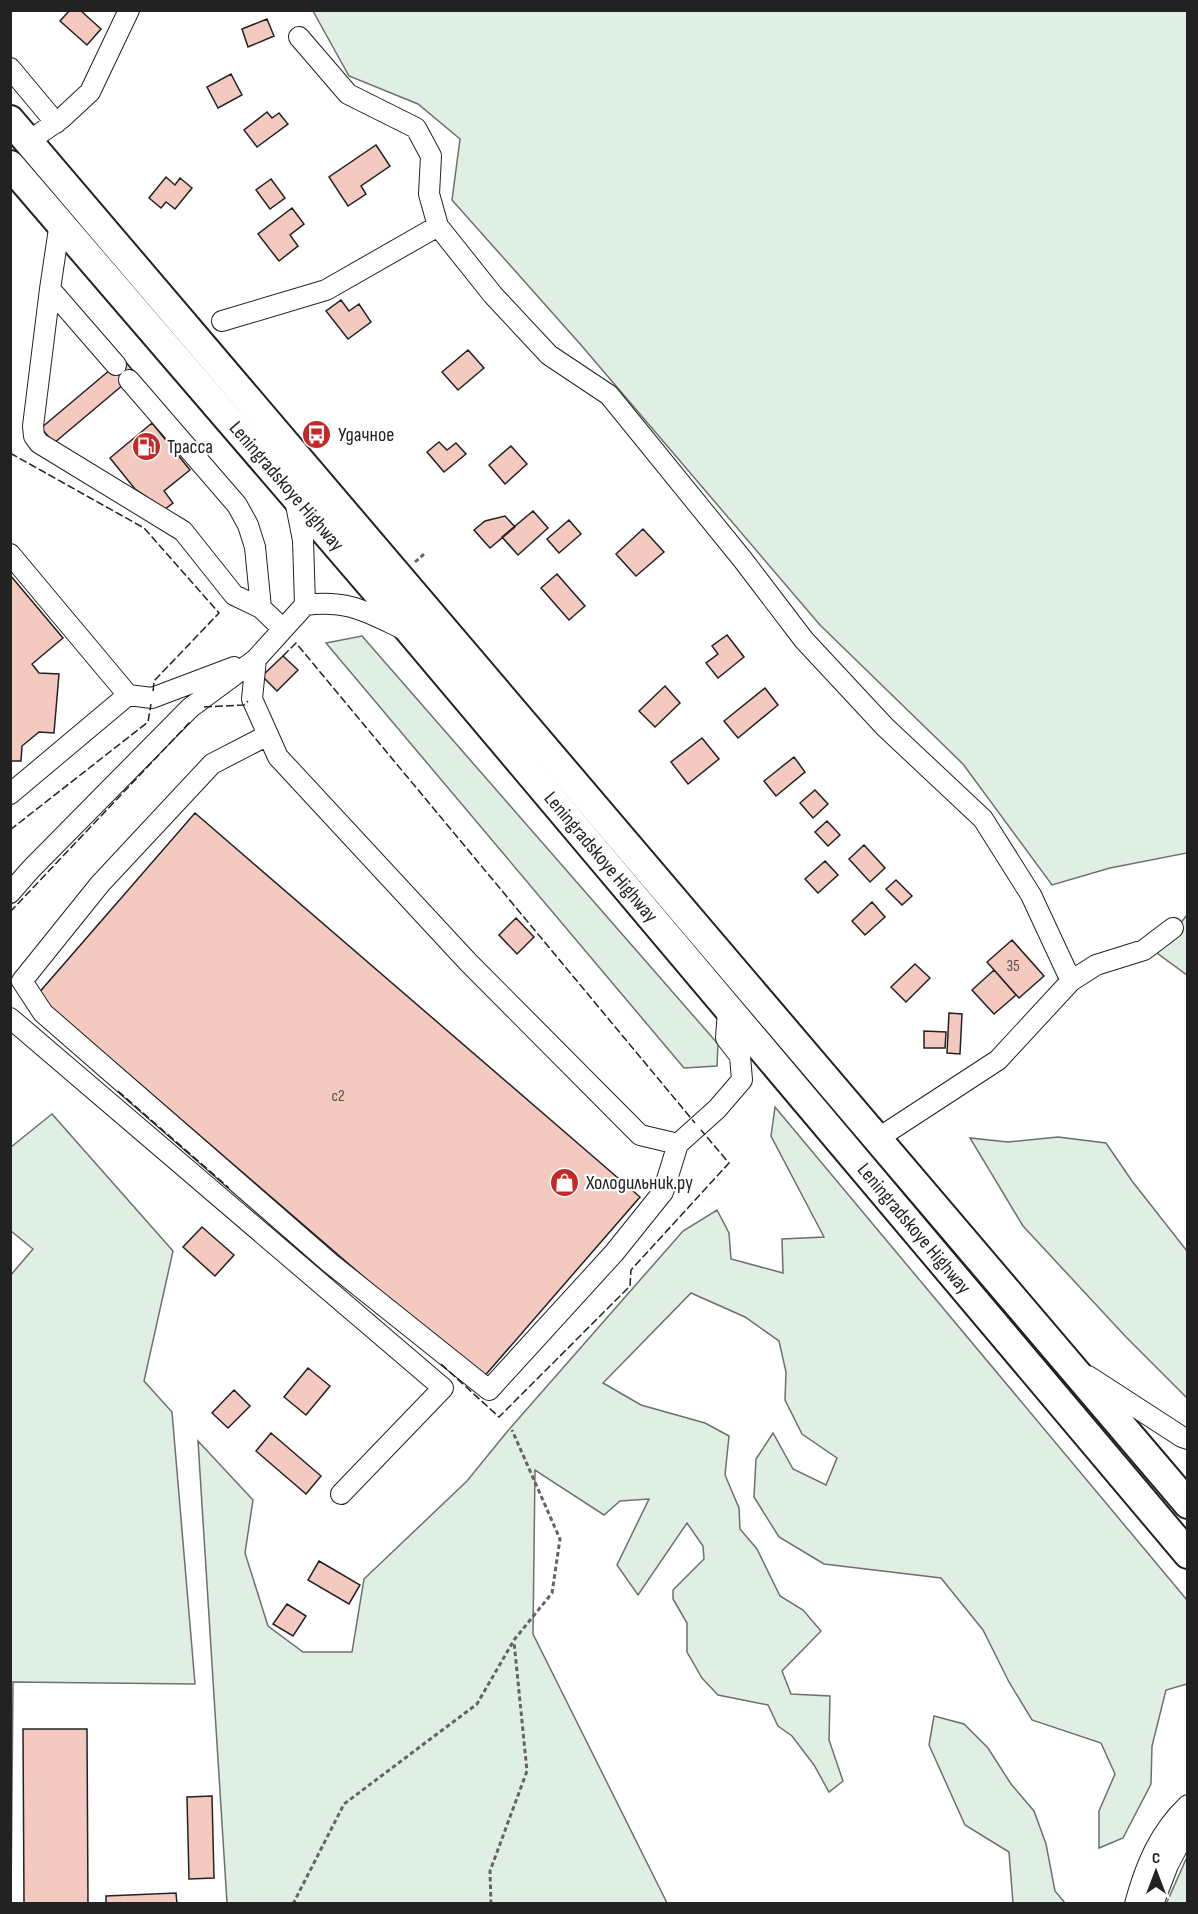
<svg xmlns="http://www.w3.org/2000/svg" width="1198" height="1914" font-family="'Sofia Sans Condensed',sans-serif">
  <rect width="100%" height="100%" fill="#fff"/>
  <path fill="#e0efe3" stroke="#6f6f6f" stroke-width="1.5" d="M313 11H1187V853L1110 868 1052 885 963 764 820 625 581 345 452 200 460 139 418 104 349 76Z
    M362 636 718 1044 717 1066 684 1068 326 643Z
    M1187 915V975L1157 953Z
    M775 1107 1187 1600V1684L1166 1690 1152 1746 1151 1784 1123 1838 1099 1848V1811L1115 1774 1101 1743 1032 1720 1009 1682 983 1630 941 1578 824 1564 779 1537 754 1497 756 1459 773 1433 793 1469 826 1485 837 1458 802 1434 785 1400 786 1372 779 1341 745 1317 691 1293 603 1383 641 1405 705 1423 729 1436 725 1475 739 1508 740 1529 757 1549 780 1596 803 1610 821 1631 782 1671 791 1694 830 1696 829 1740 843 1781 829 1792 814 1765 792 1736 778 1726 768 1705 718 1695 702 1678 687 1652V1623L673 1599V1590L704 1559 703 1546 687 1523 638 1595 617 1565 649 1499 620 1501 604 1515 535 1470 533 1634 667 1903H227L198 1441 253 1500 245 1553 268 1626 303 1652H352L364 1579 467 1481 506 1433 683 1231 717 1210 729 1233 731 1259 783 1273 782 1239 824 1237 771 1136Z
    M52 1114 173 1251 144 1381 172 1412 195 1684 13 1682 11 1903 10 1276 33 1249 11 1231V1147Z
    M1058 1137 1106 1143 1132 1181 1187 1251V1398L1126 1337 1023 1226 970 1138 1008 1142Z
    M934 1716 964 1724 988 1748 1011 1784 1034 1811 1046 1844 1055 1891 1065 1903H1013L1009 1852 965 1825 929 1745Z
    M1187 1857V1903H1167V1902Z"/>
  <path fill="#f3c9c0" stroke="#222" stroke-width="1.5" d="M70 10H80L101 29 87 45 60 21Z
    M267 19 274 36 248 47 242 29Z
    M231 74 242 95 218 108 207 87Z
    M267 112 272 118 279 113 288 124 257 147 244 130Z
    M376 145 390 166 361 186 366 194 348 206 329 177Z
    M166 177 175 185 180 178 192 188 175 209 166 202 161 208 149 198Z
    M271 179 285 198 270 209 256 190Z
    M292 208 304 224 290 235 298 246 279 261 258 234Z
    M341 300 349 311 359 304 371 322 348 339 326 311Z
    M468 350 484 368 458 390 442 372Z
    M123 359 136 374 54 443 41 428Z
    M152 423 190 470 164 491 173 503 165 509 135 489 110 458Z
    M439 442 447 450 456 443 466 454 444 472 427 452Z
    M511 446 527 464 505 484 489 465Z
    M533 511 548 528 518 555 502 537Z
    M505 516 515 527 490 548 474 530 485 521Z
    M569 520 581 534 559 553 547 539Z
    M643 529 664 552 636 576 616 554Z
    M557 574 585 606 569 620 541 588Z
    M10 575 63 638 32 664 39 673 59 674 54 733 39 732 22 746 21 761H10Z
    M727 635 744 657 718 678 706 663 718 654 712 646Z
    M283 656 298 670 277 691 262 676Z
    M665 686 680 703 655 727 639 711Z
    M765 688 778 705 738 738 724 721Z
    M702 738 719 759 688 784 671 762Z
    M794 757 805 772 776 796 764 781Z
    M815 790 828 804 813 818 800 803Z
    M195 813 640 1197 482 1379 37 995Z
    M827 821 840 835 828 846 815 832Z
    M864 845 885 868 870 882 849 859Z
    M825 861 838 875 818 893 805 879Z
    M896 880 912 896 902 905 886 889Z
    M872 902 885 917 865 935 852 921Z
    M516 918 534 937 517 954 499 935Z
    M1012 940 1044 976 1019 998 987 962Z
    M915 964 930 978 906 1002 891 987Z
    M994 970 1016 995 994 1014 972 990Z
    M949 1013 962 1014 960 1054 947 1053Z
    M924 1031 946 1032 945 1048H924Z
    M202 1227 234 1255 215 1276 183 1247Z
    M308 1368 330 1386 306 1415 284 1397Z
    M234 1390 250 1406 228 1428 212 1413Z
    M271 1433 321 1476 306 1494 256 1451Z
    M319 1561 360 1585 349 1604 308 1580Z
    M287 1604 306 1616 293 1636 273 1624Z
    M23 1729H87L88 1904H24Z
    M212 1796 214 1878 189 1879 187 1797Z
    M176 1893 177 1904H106V1896Z"/>
  <g fill="none" stroke-linecap="round" stroke-linejoin="round">
    <defs>
      <path id="minor" d="M299 37 348 94 416 128 431 156 429 194 438 226 493 295 549 355 609 395 743 560 804 640 885 727 983 819 1031 895 1071 981
        M10 68 56 123
        M29 141 62 118 90 92 129 10
        M60 222 50 289 116 365
        M50 289 33 426 34 436 39 443 183 531 234 595 261 608
        M222 321 326 290 438 226
        M129 380 237 505 248 525 255 547 261 608 283 629
        M295 500 303 540 305 605
        M10 554 128 695 152 698 234 667
        M256 659 252 699 278 757 468 962 640 1135 678 1144 717 1109 742 1080 740 1056 726 1038 728 1010
        M268 735 212 764 100 884 22 981 43 1013 330 1263 489 1390 614 1253 663 1192 678 1144
        M10 794 128 695
        M10 893 31 869 190 708 256 659 305 605C348 600 365 611 403 629
        M10 1018 443 1388 341 1494
        M877 1139 998 1060 1071 981 1096 965 1144 950 1173 928
        M1088 1376 1182 1437 1188 1439
        M1135 1904C1145 1867 1159 1832 1188 1805
        M1153 1904 1168 1865 1188 1827"/>
      <g id="highway">
        <path d="M10 120 1188 1504"/>
        <path id="s1" d="M10 165 378 593 1188 1554"/>
      </g>
    </defs>
    <use href="#minor" stroke="#222" stroke-width="22"/>
    <use href="#highway" stroke="#222" stroke-width="32"/>
    <path stroke="#646464" stroke-width="3" stroke-dasharray="4.5 3" stroke-linecap="butt" d="M415 562 424 554
      M293 1904 344 1804 477 1704 514 1640 552 1593 560 1539 512 1430
      M491 1904 490 1871 527 1771 514 1642"/>
    <use href="#minor" stroke="#fff" stroke-width="20"/>
    <use href="#highway" stroke="#fff" stroke-width="28"/>
    <path stroke="#222" stroke-width="1.5" stroke-dasharray="8 3" stroke-linecap="butt" d="M10 453 144 528 219 613 154 681 153 692
      M283 656 296 643 695 1123
      M204 707 244 705 248 701
      M10 830 148 722 151 704
      M10 912 190 722
      M118 1091 229 1188
      M441 1364 499 1417 630 1286 631 1270 729 1163 701 1130"/>
  </g>
  <defs>
    <symbol id="bus-disc" viewBox="-11 -11 22 22"><circle r="9.5" fill="#c62828" stroke="#fff"/><path d="M-5-6H5V4H4V6H2V4H-2V6H-4V4H-5ZM-3.5-4V0h7V-4ZM-3.5 1.2v1.5H-2V1.2ZM2 1.2v1.5H3.5V1.2Z" fill="#fff"/></symbol>
    <symbol id="fuel-disc" viewBox="-11 -11 22 22"><circle r="9.5" fill="#c62828" stroke="#fff"/><path d="M-5.5-6h7V0h2V4h1.3V-2.5L3-4.5l.8-.8L6-3V5H2.5V1h-1V6h-7ZM-4.2-4.7v3.2H.2V-4.7Z" fill="#fff"/></symbol>
    <symbol id="shop-disc" viewBox="-11 -11 22 22"><circle r="9.5" fill="#c62828" stroke="#fff"/><path d="M-5-2.5h2.3a2.7 3.5 0 0 1 5.4 0H5L5.5 6h-11ZM-1.5-2.5h3a1.5 2.3 0 0 0-3 0Z" fill="#fff"/></symbol>
  </defs>
  <g fill-rule="evenodd">
    <use href="#bus-disc" x="300" y="418" width="33" height="33"/>
    <use href="#fuel-disc" x="130" y="430" width="33" height="33"/>
    <use href="#shop-disc" x="548" y="1166" width="33" height="33"/>
  </g>
  <g text-anchor="middle" dominant-baseline="central" stroke-width="4.5" stroke-linejoin="round" paint-order="stroke">
    <g font-size="16" fill="#564c4a">
      <text x="1013" y="966">35</text>
      <text x="338" y="1096">с2</text>
    </g>
    <g font-size="20" fill="#222" stroke="#fff" text-anchor="start">
      <text x="338" y="435">Удачное</text>
      <text x="167" y="447">Трасса</text>
      <text x="586" y="1183">Холодильник.ру</text>
    </g>
    <g font-size="20" fill="#222" stroke="#fff">
      <text stroke="none"><textPath href="#s1" startOffset="424">Leningradskoye Highway</textPath></text>
      <text stroke="none"><textPath href="#s1" startOffset="910">Leningradskoye Highway</textPath></text>
      <text stroke="none"><textPath href="#s1" startOffset="1396">Leningradskoye Highway</textPath></text>
    </g>
  </g>
  <rect width="1198" height="1914" fill="none" stroke="#222222" stroke-width="24"/>
  <g transform="translate(1156 1872)" stroke="#ffffff" stroke-width="4.5" paint-order="stroke">
  <path d="M0-4.5L10 22L0 15L-10 22Z" fill="#222222"/>
  <text y="-9" font-size="16" font-weight="bold" text-anchor="middle" fill="#222222">С</text>
  </g>
</svg>
